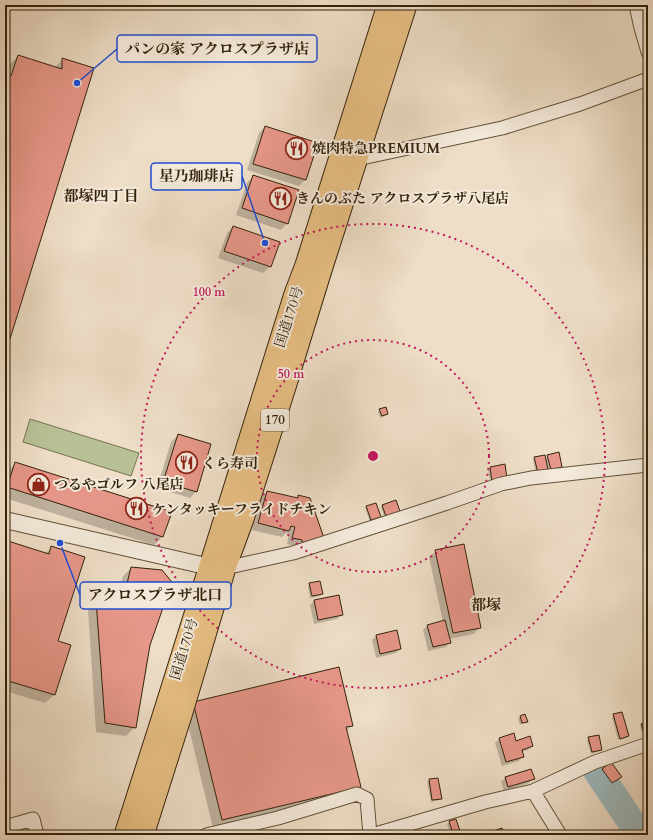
<svg xmlns="http://www.w3.org/2000/svg" width="653" height="840" font-family="Cardo,'Noto Serif JP',serif">
  <rect width="100%" height="100%" fill="#eedec7"/>
  <filter id="stains"><feTurbulence type="fractalNoise" baseFrequency=".005" numOctaves="4"/><feColorMatrix values="0 0 0 0 .2 0 0 0 0 .09 0 0 0 0 .02 0 0 0 .5 -.17"/></filter>
  <radialGradient id="worn" r=".72"><stop offset=".6" stop-color="#630" stop-opacity="0"/><stop offset="1" stop-color="#630" stop-opacity=".3"/></radialGradient>
  <path fill="#b8c196" stroke="#767250" d="M30 419 139 453 131 476 23 442Z"/>
  <path fill="#0003" d="M18 56 55 67 63 59 93 69 5 351V75H6L9 65Z
    M265 127 317 143 305 180 299 186 247 170 259 133Z
    M253 176 287 223 281 230 236 215 247 183Z
    M233 227 279 242 270 267 263 273 218 258 227 233Z
    M380 410 387 414 385 416 380 418 378 412Z
    M178 435 196 491 190 498 157 488 171 442Z
    M548 456 561 467 559 469 549 471V468L545 472 536 474 533 460 535 458 545 459Z
    M16 463 162 537 154 545 5 498V478L7 472Z
    M504 466 491 483 488 470 490 468Z
    M267 492 296 499 299 496 323 538 295 546 287 544 289 534 286 533 282 537 252 530 260 498Z
    M396 501 385 520 381 508 382 506Z
    M367 506 380 517 378 519 370 522 365 508Z
    M8 542 45 554 52 547 57 642 69 646 54 695 45 703 5 691V545Z
    M436 551 480 627 474 634 449 639 450 642 446 647 428 651 423 630 427 626 443 622 429 557Z
    M131 568 149 644 135 727 126 736 96 732 88 610 96 601 117 598 123 576Z
    M310 584 322 594 320 596 310 598 308 586Z
    M314 601 342 614 337 619 314 624 310 605Z
    M396 631 400 649 396 653 376 658 372 640 376 636Z
    M194 703 352 725 346 732 359 787 351 795 213 828 185 712Z
    M614 715 628 736 626 738 618 740 612 717Z
    M520 717 527 721 525 723 520 725 518 719Z
    M648 723V735L643 737 640 727 642 725Z
    M513 735 515 742 532 746 528 750 521 752 523 756 519 761 502 766 495 743 499 739Z
    M589 738 601 749 599 751 591 754 587 740Z
    M603 770 618 779 610 785 601 772Z
    M505 778 533 779 529 783 504 791 501 782Z
    M437 779 441 798 439 800 431 802 427 782 429 780Z
    M455 820 459 831 457 833 451 835 447 824 449 822Z"/>
  <g fill="none" stroke-linecap="round" stroke-linejoin="round">
    <path stroke="#9cbabe" stroke-width="28" d="M597 771 640 835"/>
  </g>
  <path fill="#e79789" stroke="#33230a" d="M644 11H648V27Z
    M18 55 62 69V58L94 68 5 355V74L11 76Z
    M265 126 318 143 306 180 253 164Z
    M253 175 299 190 288 224 242 208Z
    M233 226 280 242 271 267 224 251Z
    M386 407 388 414 382 416 379 409Z
    M178 434 211 444 197 492 163 482Z
    M559 452 562 467 551 470 547 455Z
    M545 455 548 470 538 473 534 457Z
    M15 462 172 512 163 537 7 487Z
    M505 464 507 479 492 482 490 467Z
    M267 491 298 498V495L310 498 324 538 303 545 302 540 292 538 295 527 291 526 289 531 258 523Z
    M396 500 401 514 387 519 382 505Z
    M376 503 381 517 371 520 366 506Z
    M8 541 49 554 51 546 85 557 58 641 71 645 55 695 5 680V549Z
    M464 544 481 628 453 633 435 550Z
    M131 567 162 570 172 582 150 645 136 728 105 723 96 600 124 596Z
    M320 581 323 594 312 596 309 583Z
    M339 595 343 615 318 620 314 600Z
    M445 620 451 643 433 647 427 625Z
    M397 630 401 649 380 654 376 635Z
    M339 667 353 726 346 727 361 787 222 820 193 702Z
    M622 712 629 736 620 739 613 714Z
    M525 714 528 722 522 723 520 716Z
    M648 722V734L645 735 641 724Z
    M514 733 516 741 530 736 533 746 522 750 524 757 506 762 499 738Z
    M599 735 602 750 592 752 588 737Z
    M611 762 622 777 612 783 602 769Z
    M531 769 535 779 508 787 505 777Z
    M438 778 442 799 432 800 429 779Z
    M456 819 460 831 453 834 449 821Z
    M502 828 504 835H482Z"/>
  <g fill="none" stroke-linecap="round" stroke-linejoin="round">
    <defs>
      <path id="minor" d="M636 5 641 28 648 52
        M357 159 502 128 580 104 648 79
        M225 568 293 553 447 503 501 484 531 478 648 465
        M533 791 560 835
        M5 827 33 819 37 835
        M206 835 278 818 357 794 367 799 370 835
        M372 835 485 802 533 791 595 762 648 744"/>
      <path id="tertiary" d="M5 520 210 567 220 568"/>
      <path id="trunk" d="M125 835 165 710 295 294 306 265 388 5
        M143 835 182 712 225 568 243 519 285 387 321 270 406 5"/>
    </defs>
    <use href="#minor" stroke="#625239" stroke-width="15"/>
    <use href="#tertiary" stroke="#625239" stroke-width="18"/>
    <use href="#trunk" stroke="#33230a" stroke-width="23"/>
    <use href="#minor" stroke="#f4eadb" stroke-width="13"/>
    <use href="#tertiary" stroke="#f4eadb" stroke-width="16"/>
    <use href="#trunk" stroke="#e7bf84" stroke-width="21"/>
  </g>
  <g fill="none" stroke="#c2185b" stroke-width="2" stroke-dasharray="2 4">
    <circle cx="373" cy="456" r="116"/>
    <circle cx="373" cy="456" r="232"/>
  </g>
  <defs>
    <symbol id="restaurant-ring" viewBox="-11 -11 22 22"><circle r="9.5" fill="#f4eadb" stroke="#8f2418" stroke-width="1.5"/><path d="M-5-6h1v4h1v-4h1v4h1v-4h1v5L-1.5 .5V6h-2V.5L-5-1ZM5-6V6H3V1.5H1.5Q1.5-4 5-6Z" fill="#8f2418"/></symbol>
    <symbol id="shop-ring" viewBox="-11 -11 22 22"><circle r="9.5" fill="#f4eadb" stroke="#8f2418" stroke-width="1.5"/><path d="M-5-2.5h2.3a2.7 3.5 0 0 1 5.4 0H5L5.5 6h-11ZM-1.5-2.5h3a1.5 2.3 0 0 0-3 0Z" fill="#8f2418"/></symbol>
  </defs>
  <g fill-rule="evenodd">
    <use href="#restaurant-ring" x="284" y="136" width="25" height="25"/>
    <use href="#restaurant-ring" x="268" y="186" width="25" height="25"/>
    <use href="#restaurant-ring" x="174" y="450" width="25" height="25"/>
    <use href="#shop-ring" x="26" y="472" width="25" height="25"/>
    <use href="#restaurant-ring" x="124" y="496" width="25" height="25"/>
  </g>
  <g text-anchor="middle" dominant-baseline="central" stroke-width="4" stroke-linejoin="round" paint-order="stroke">
    <rect fill="#f4eadb" stroke="#6d5f49" stroke-width="1" x="261" y="409" width="28" height="22" rx="3"/>
    <g font-size="13" font-weight="bold" fill="#33230a">
      <text x="275" y="420">170</text>
    </g>
    <g font-size="14" font-weight="bold" fill="#33230a" stroke="#f4eadb" text-anchor="start">
      <text x="312" y="148">焼肉特急PREMIUM</text>
      <text x="296" y="198">きんのぶた アクロスプラザ八尾店</text>
      <text x="202" y="463">くら寿司</text>
      <text x="54" y="484">つるやゴルフ 八尾店</text>
      <text x="152" y="509">ケンタッキーフライドチキン</text>
    </g>
    <g font-size="14" fill="#33230a" stroke="#f4eadb">
      <text transform="translate(289 317) rotate(-72)">国道170号</text>
      <text transform="translate(184 649) rotate(-73)">国道170号</text>
    </g>
    <g font-size="15" font-weight="bold" fill="#33230a" stroke="#f4eadb">
      <text x="101" y="196">都塚四丁目</text>
      <text x="486" y="605">都塚</text>
    </g>
  </g>
  <circle cx="373" cy="456" r="6" fill="#c2185b" stroke="#f4eadb" stroke-width="2"/>
  <g font-size="12" text-anchor="middle" font-weight="bold" fill="#c2185b" stroke="#f4eadb" stroke-width="4" stroke-linejoin="round" paint-order="stroke">
    <text x="209" y="296">100 m</text>
    <text x="291" y="378">50 m</text>
  </g>
  <path fill="none" stroke="#1d4ed8" stroke-width="1.5" d="M77 83L117 49M265 243L242 176M60 543L80 595"/>
  <g fill="#1d4ed8" stroke="#f4eadb" stroke-width="1.5">
    <circle cx="77" cy="83" r="4"/>
    <circle cx="265" cy="243" r="4"/>
    <circle cx="60" cy="543" r="4"/>
  </g>
  <g fill="#f4eadb" stroke="#1d4ed8" stroke-width="1.5">
    <rect x="117" y="35" width="200" height="27" rx="4"/>
    <rect x="151" y="163" width="91" height="27" rx="4"/>
    <rect x="80" y="582" width="151" height="27" rx="4"/>
  </g>
  <g font-size="15" text-anchor="middle" font-weight="bold" fill="#33230a">
    <text x="217" y="54">パンの家 アクロスプラザ店</text>
    <text x="196" y="181">星乃珈琲店</text>
    <text x="155" y="600">アクロスプラザ北口</text>
  </g>
  <rect width="653" height="840" fill="none" stroke="#eedec7" stroke-width="20"/>
  <rect x="6" y="6" width="641" height="828" fill="none" stroke="#33230a" stroke-width="2"/>
  <rect x="10" y="10" width="633" height="820" fill="none" stroke="#33230a"/>
  <rect width="100%" height="100%" filter="url(#stains)"/>
  <rect width="100%" height="100%" fill="url(#worn)"/>
</svg>
